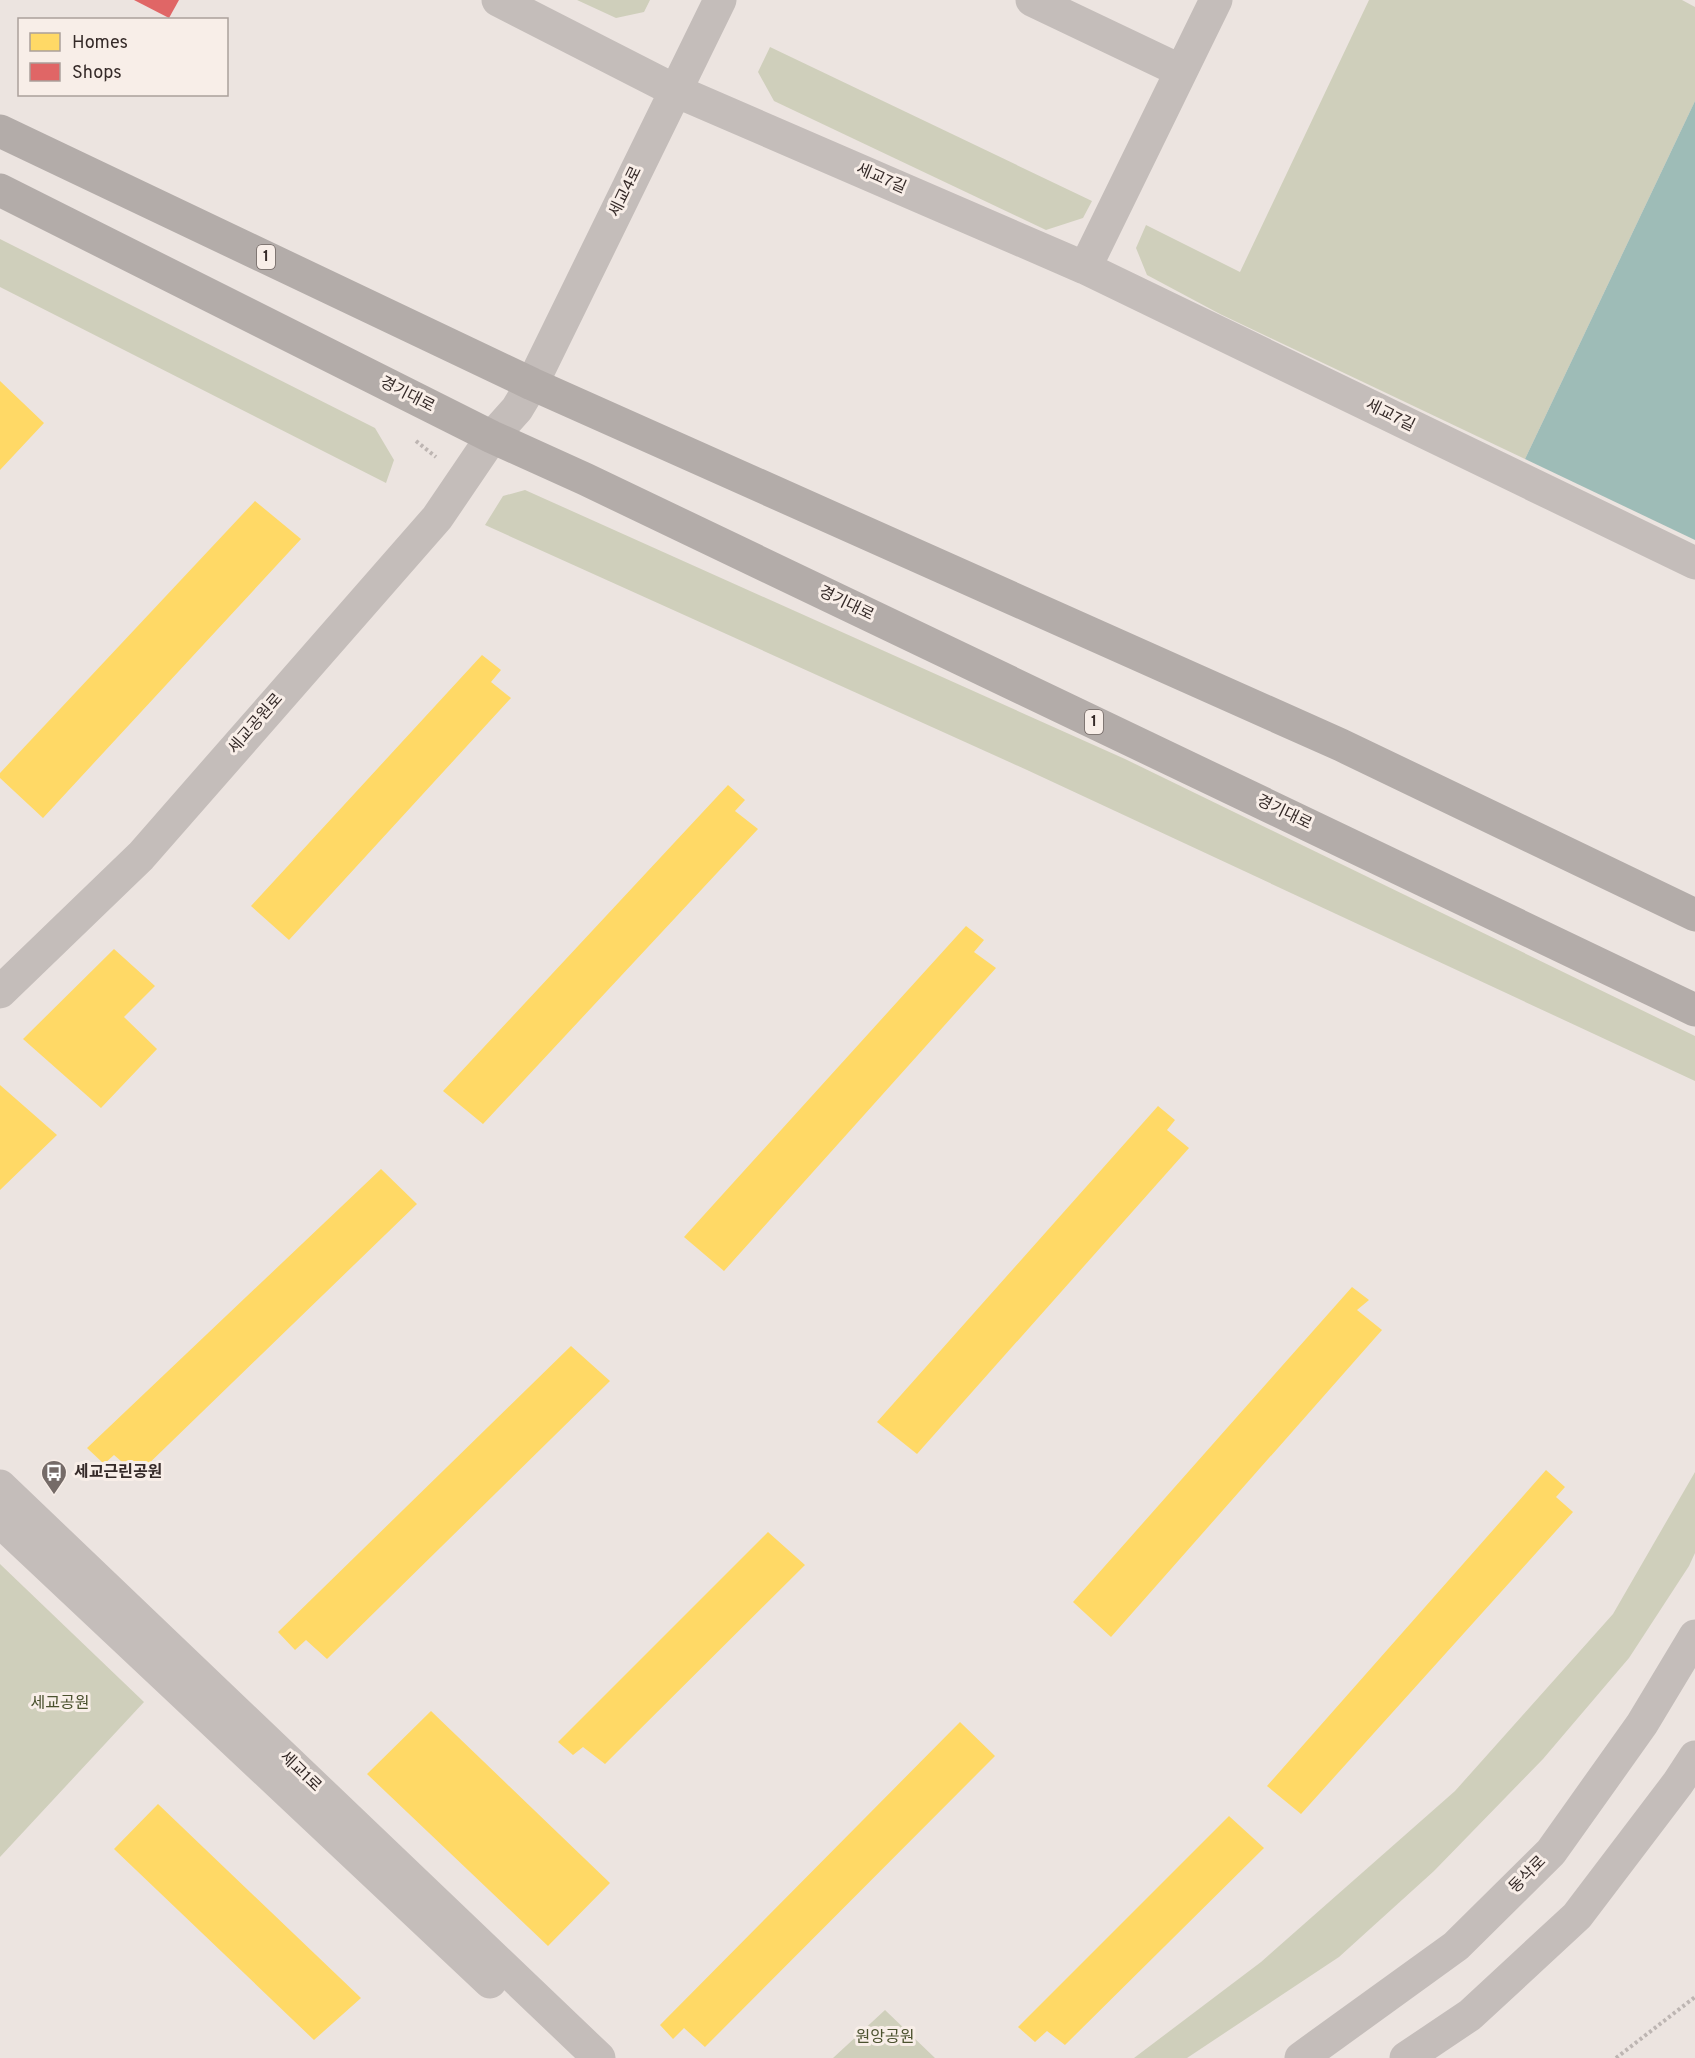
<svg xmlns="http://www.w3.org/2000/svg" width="1695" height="2058" font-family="Overpass,'Noto Sans KR',sans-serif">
  <rect width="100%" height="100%" fill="#ece4e0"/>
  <path fill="#cfcfbb" d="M577 0H650L644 12 616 18Z
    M1369 0H1682L1695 7V101L1525 459 1220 314 1147 275 1136 248 1146 225 1240 272Z
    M770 47 1092 201 1083 218 1046 230 774 101 758 72Z
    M0 239 375 428 394 460 386 483 0 287Z
    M525 490 1125 759 1695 1036V1081L1027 770 485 525 503 496Z
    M1695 1472V1553L1689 1566 1629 1658 1543 1759 1434 1871 1339 1957 1187 2058H1134L1261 1962 1455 1791 1613 1614Z
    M0 1564 144 1702 0 1857Z
    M885 2010 935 2058H833Z"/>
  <path fill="#9ebcb7" d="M1695 101V540L1525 459Z"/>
  <path fill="#ffd966" d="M0 381 44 423 0 470Z
    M255 501 301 539 43 818 0 778V773Z
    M482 655 501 670 491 682 511 698 289 940 251 906Z
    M728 785 745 800 735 811 758 829 483 1124 443 1091Z
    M966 926 984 940 974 952 996 968 724 1271 684 1237Z
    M114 949 155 986 124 1017 157 1049 101 1108 23 1039Z
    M0 1085 57 1135 0 1190Z
    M1158 1106 1175 1120 1167 1130 1189 1148 917 1454 877 1422Z
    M381 1169 417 1204 137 1475 114 1455 104 1464 87 1448Z
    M1352 1287 1369 1300 1357 1310 1382 1330 1111 1637 1073 1602Z
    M571 1346 610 1381 327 1659 306 1640 295 1650 278 1632Z
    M1546 1470 1565 1487 1556 1497 1573 1512 1301 1814 1267 1786Z
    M768 1532 805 1565 605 1764 583 1747 573 1755 558 1742Z
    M431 1711 610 1883 548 1946 367 1774Z
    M960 1722 995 1756 705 2047 684 2028 673 2039 660 2025Z
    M158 1804 361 1998 314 2040 114 1849Z
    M1229 1816 1264 1848 1065 2045 1047 2031 1035 2042 1018 2027Z"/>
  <path fill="#e06666" d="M134 0H179L169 18Z"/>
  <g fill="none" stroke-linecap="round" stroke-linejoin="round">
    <path stroke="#bdb5b2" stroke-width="4" stroke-dasharray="3 3" stroke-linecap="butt" d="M416 441 436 457
      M1616 2058 1695 1997"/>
    <path stroke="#c4bdba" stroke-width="33" d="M498 0 676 91 1085 268 1695 563
      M1032 0 1181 71
      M1085 268 1216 0
      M0 992 141 856 437 518 492 437 517 409 532 384 720 0
      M0 1486 599 2058
      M0 1521 490 1982
      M1301 2058 1456 1946 1551 1852 1642 1724 1695 1636
      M1406 2058 1470 2015 1577 1916 1678 1783 1695 1757"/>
    <path stroke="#b3aca9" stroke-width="33" d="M0 131 532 384 1341 745 1695 915
      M0 190 492 437 585 479 1695 1010"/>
  </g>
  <defs>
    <symbol id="bus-pin" viewBox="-11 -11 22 30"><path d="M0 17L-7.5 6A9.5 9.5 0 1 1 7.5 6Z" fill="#756b68" stroke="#f8eee8"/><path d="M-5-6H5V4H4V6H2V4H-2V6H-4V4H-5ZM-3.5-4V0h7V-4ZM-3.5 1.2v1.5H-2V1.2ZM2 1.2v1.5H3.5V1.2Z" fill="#fff"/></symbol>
  </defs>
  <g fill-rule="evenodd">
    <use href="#bus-pin" x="39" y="1458" width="30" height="40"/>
  </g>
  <g text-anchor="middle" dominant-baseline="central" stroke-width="6" stroke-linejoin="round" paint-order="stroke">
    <g fill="#f8eee8" stroke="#706562" stroke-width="1.5">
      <rect x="257" y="245" width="18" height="24" rx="4.5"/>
      <rect x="1085" y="710" width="18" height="24" rx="4.5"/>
    </g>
    <g font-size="15" font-weight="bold" fill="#352a28">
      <text x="266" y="257">1</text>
      <text x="1094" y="722">1</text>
    </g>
    <g font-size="16" fill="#352a28" stroke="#f8eee8">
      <text transform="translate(881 179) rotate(23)">세교7길</text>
      <text transform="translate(626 192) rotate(-64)">세교4로</text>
      <text transform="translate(407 395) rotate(27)">경기대로</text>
      <text transform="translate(1390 416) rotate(26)">세교7길</text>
      <text transform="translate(846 604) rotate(26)">경기대로</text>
      <text transform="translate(256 724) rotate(-49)">세교공원로</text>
      <text transform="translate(1284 813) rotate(26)">경기대로</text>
      <text transform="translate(300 1772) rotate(44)">세교1로</text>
      <text transform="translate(1528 1875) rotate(-45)">동삭로</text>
    </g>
    <g font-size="16" font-weight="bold" fill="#352a28" stroke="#f8eee8" text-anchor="start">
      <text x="74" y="1473">세교근린공원</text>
    </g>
    <g font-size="16" fill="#4a512e" stroke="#f8eee8">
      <text x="60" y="1704">세교공원</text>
      <text x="885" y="2038">원앙공원</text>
    </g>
  </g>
  <rect x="18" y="18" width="210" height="78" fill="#f8eee8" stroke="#aaa09b" stroke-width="1.5"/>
  <rect x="30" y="33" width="30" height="18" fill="#ffd966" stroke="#aaa09b" stroke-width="1.5"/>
  <text x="72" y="48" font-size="18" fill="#352a28">Homes</text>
  <rect x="30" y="63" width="30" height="18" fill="#e06666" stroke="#aaa09b" stroke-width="1.5"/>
  <text x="72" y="78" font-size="18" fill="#352a28">Shops</text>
</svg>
